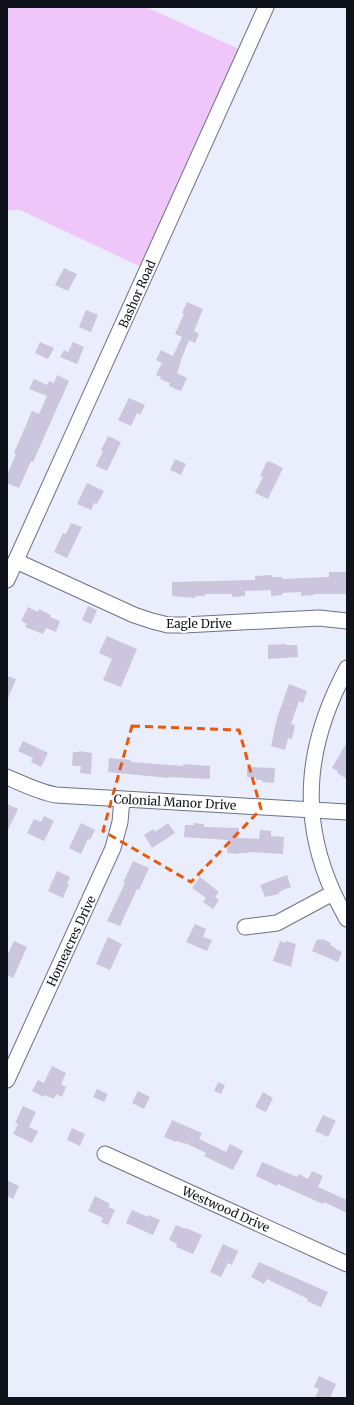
<svg xmlns="http://www.w3.org/2000/svg" width="354" height="1405" viewBox="0 0 354 1405" font-family="Merriweather,serif">
	<style>
		.green { fill: #efc6fa }
		.building { fill: #cbc5de }
		.lines { fill: none; stroke-linecap: round; stroke-linejoin: round }
		.minor-casing { stroke: #6c7288; stroke-width: 17 }
		.minor { stroke: #fff; stroke-width: 15 }
		.marked { fill: none; stroke: #e8590c; stroke-width: 3; stroke-dasharray: 8 5; stroke-linejoin: round }
		.labels { text-anchor: middle; dominant-baseline: central; stroke-width: 4; stroke-linejoin: round; paint-order: stroke }
		.street-label { font-size: 12px; fill: #10121b; stroke: #fff }
	</style>
	<rect width="100%" height="100%" fill="#e9edfc"/>
	<path class="green" d="M7,7H146L241,50L141,267L20,210H7Z"/>
	<path class="building" d="M64,268L77,274L68,291L55,285Z
		M187,302L203,309L194,331L199,334L195,343L189,340L180,362H181L177,373L187,378L181,391L169,386L170,383L160,379L161,377L156,375L162,363L156,360L161,350L173,356L182,337L175,334L184,314L182,313Z
		M86,310L98,315L91,332L79,327Z
		M40,342L54,348L48,359L35,353Z
		M73,342L84,347L77,364L60,357L64,350L68,352Z
		M57,375L69,381L33,462L31,461L19,488L7,483V475L16,454L14,453L32,411L39,414L47,396L29,389L34,379L47,385L49,381L54,383Z
		M129,398L145,405L140,415L137,413L131,426L118,420Z
		M108,436L121,442L107,471L96,466L103,451L101,450Z
		M175,459L186,464L181,475L170,470Z
		M267,461L269,462V461L283,468L268,499L255,493L263,477L260,476Z
		M87,483L104,491L97,504L94,503L91,510L77,504Z
		M71,523L82,527L67,558L54,552L63,533L66,534Z
		M329,572H347V594H314V595L301,596V592L282,593V595L271,596V590L245,591V596L232,597V594H205V596H195V598L172,596V582L255,580V576L272,575V577H282V579L329,577Z
		M88,606L97,610L91,624L82,620Z
		M28,607L38,612L39,609L51,615L50,617L60,621L56,632L46,628L43,634L25,627L27,624L21,621Z
		M107,636L137,649L121,687L103,680L112,659L99,653Z
		M286,644V645H297L298,657L268,659V645Z
		M7,676L16,679L7,701Z
		M289,684L307,691L303,703L299,701L291,724L295,725L292,739L288,738L285,750L271,746L277,718Z
		M23,741L48,753L41,767L31,762L33,758L18,751Z
		M347,742V779L337,773L338,771L332,768Z
		M79,751L92,753L91,774L80,773L81,766H72L73,752H79Z
		M109,758L131,760V762L183,766V764L210,766V779L169,777V778L108,772Z
		M247,767L275,768L274,783L262,782L263,780H256V778L247,777Z
		M7,804L18,809L7,832Z
		M44,816L54,821L44,841L27,833L34,819L41,822Z
		M81,823L95,830L90,840L88,839L81,854L69,848Z
		M168,823L175,833L152,848L144,835L153,829L155,832Z
		M194,823L204,824V827L239,828L238,838L259,839L260,830L271,831V836L284,837L283,854L248,852V853H239V854L227,853L228,840L184,837L185,825H194Z
		M133,861L149,868L139,890L137,889L120,926L107,921L125,883H123Z
		M57,871L70,877L67,883L69,884L63,898L48,891Z
		M287,875L291,887L283,890L278,893L279,894L265,897L260,885Z
		M200,877L219,892L215,897L219,900L213,909L203,902L206,898L192,888Z
		M195,924L206,929L203,937L212,940L207,951L186,942Z
		M108,937L122,944L110,970L96,964Z
		M317,939L321,940L322,939L331,943L330,945L334,947V948L342,952L338,962L312,951Z
		M14,941L27,947L13,978L7,975V956Z
		M280,941L286,943V941L296,944L291,967L273,961Z
		M52,1066L66,1073L61,1084L66,1087L62,1097L56,1094L54,1099L45,1095L44,1097L32,1091L38,1080L44,1083Z
		M218,1082L225,1085L221,1094L214,1091Z
		M97,1089L108,1094L104,1102L93,1097Z
		M138,1091L150,1097L144,1109L132,1103Z
		M263,1092L273,1098L266,1112L255,1107Z
		M23,1106L36,1112L29,1127L38,1131L32,1143L13,1134L18,1124L15,1123Z
		M323,1115L336,1121L328,1137L315,1131Z
		M172,1120L202,1133L199,1139L226,1152L230,1144L243,1151L233,1170L204,1156L206,1153L185,1143V1144L177,1141L176,1142L164,1137Z
		M72,1128L85,1134L80,1146L67,1140Z
		M262,1162L297,1177L299,1174L308,1179L312,1171L323,1176L318,1187L347,1200V1213L324,1202L323,1204L278,1184L277,1186L256,1176Z
		M7,1180L19,1186L13,1199L7,1196Z
		M95,1196L110,1204L108,1207L115,1210L108,1225L101,1222L103,1218L88,1211Z
		M132,1210L148,1217L149,1215L160,1220L153,1235L126,1223Z
		M176,1225L185,1229L186,1228L202,1235L193,1254L176,1247L177,1244L169,1240Z
		M223,1244L238,1251L232,1265L228,1263L221,1277L210,1272Z
		M259,1262L328,1292L321,1307L307,1301L308,1299L267,1279L264,1284L251,1277Z
		M319,1376L336,1384L330,1398H315L319,1389L314,1387Z"/>
	<g class="lines">
		<g class="minor-casing">
			<path id="minor" d="M16,561L134,615L152,621L168,625H184L319,618L347,621
				M7,580L266,7
				M347,668C307,742 298,814 333,892C337,901 342,910 347,919
				M7,777C23,784 39,792 56,795L347,812
				M245,927L277,923L333,893
				M7,1080L113,848L120,822L122,799
				M105,1154L347,1264"/>
		</g>
		<use href="#minor" class="minor"/>
	</g>
	<path class="marked" d="M132,726L239,730L261,809L191,882L103,831Z"/>
	<g class="labels">
		<g class="street-label">
			<text transform="translate(137 294) rotate(-66)">Bashor Road</text>
			<text x="199" y="623">Eagle Drive</text>
			<text transform="translate(175 802) rotate(3)">Colonial Manor Drive</text>
			<text transform="translate(71 941) rotate(-65)">Homeacres Drive</text>
			<text transform="translate(226 1209) rotate(24)">Westwood Drive</text>
		</g>
	</g>
	<rect width="354" height="1405" fill="none" stroke="#10121b" stroke-width="16"/>
</svg>
